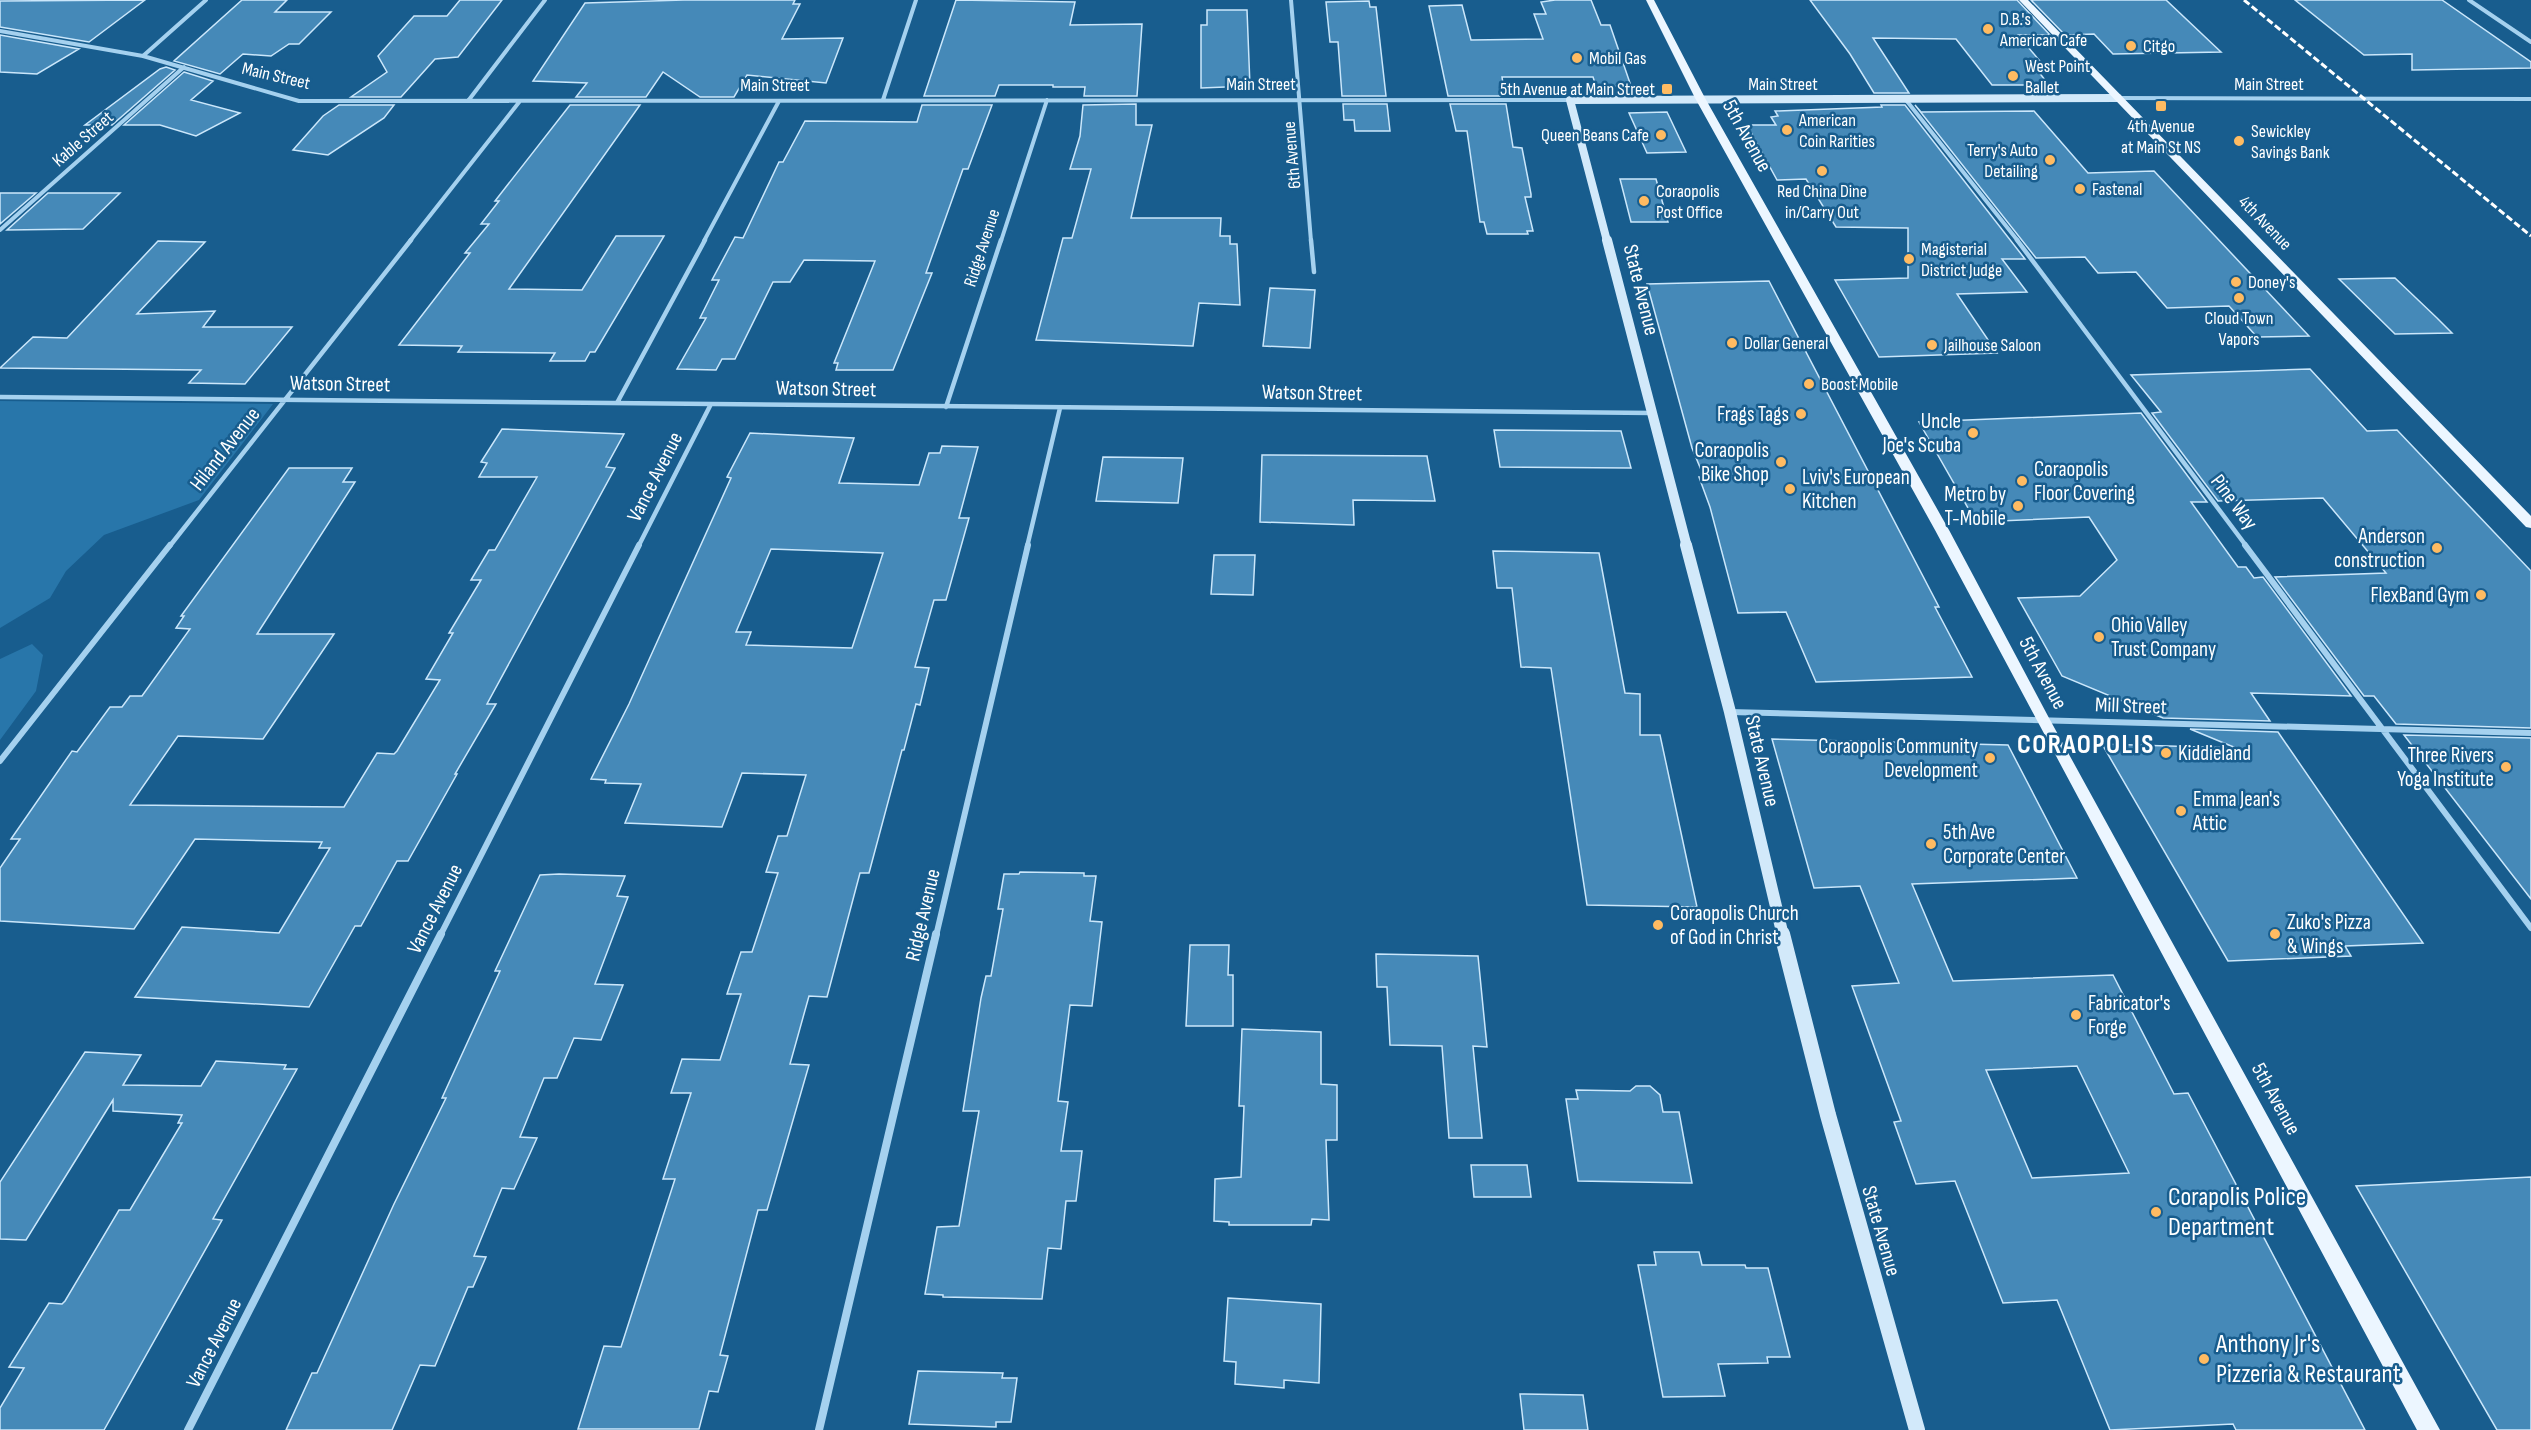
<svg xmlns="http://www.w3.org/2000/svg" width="2531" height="1430" viewBox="0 0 2531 1430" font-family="'Sofia Sans Condensed',sans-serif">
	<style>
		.green { fill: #2876aa }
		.building { fill: #4589b8; stroke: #cbe7fb; stroke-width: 1.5; fill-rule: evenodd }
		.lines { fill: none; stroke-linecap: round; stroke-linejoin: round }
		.street-far3 { stroke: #a5d1ef; stroke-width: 4 }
		.street-far2 { stroke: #a5d1ef; stroke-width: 4.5 }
		.street-far1 { stroke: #a5d1ef; stroke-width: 6 }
		.street { stroke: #a5d1ef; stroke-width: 8 }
		.secondary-far3 { stroke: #d2e9fa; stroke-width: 8 }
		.secondary-far2 { stroke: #d2e9fa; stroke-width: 10 }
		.secondary-far1 { stroke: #d2e9fa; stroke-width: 12 }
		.secondary { stroke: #d2e9fa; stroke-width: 16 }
		.primary { fill: #ecf6ff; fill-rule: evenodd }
		.rail { stroke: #fff; stroke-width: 3; stroke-dasharray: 7 3; stroke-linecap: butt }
		.poi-dot { fill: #ffbb62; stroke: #185d8e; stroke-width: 2 }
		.labels { text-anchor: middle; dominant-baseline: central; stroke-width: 5; stroke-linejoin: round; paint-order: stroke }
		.far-poi-label { font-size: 18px; fill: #fff; stroke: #185d8e; text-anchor: start }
		.far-street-label { font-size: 18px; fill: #fff; stroke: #185d8e }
		.street-label { font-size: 21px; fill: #fff; stroke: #185d8e }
		.poi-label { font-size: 21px; fill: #fff; stroke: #185d8e; text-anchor: start }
		.near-poi-label { font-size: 26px; fill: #fff; stroke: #185d8e; text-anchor: start }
		.district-label { font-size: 27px; font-weight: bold; letter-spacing: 1.5px; fill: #fff; stroke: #185d8e }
	</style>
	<rect width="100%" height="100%" fill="#185d8e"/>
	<path class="green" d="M0,401L273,404L199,500L104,535L66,571L50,598L0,628Z
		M32,644L43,655L36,691L0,740V659Z"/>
	<path class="building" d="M145,0L89,42L0,27V1Z
		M242,0H287L275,12H331L299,44H289L271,56L243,54L220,74L174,61Z
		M460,0H502L458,57L435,59L401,97H351L387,72L378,56L414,16H447Z
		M684,0H795L793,4H800L782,39L843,38L826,83L747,75L734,97H700L663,72L646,97H576L587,83L533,81L585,3Z
		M956,0L1075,2L1070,25L1142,24L1137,96H1084L1085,87H1053V85H999L995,96H924Z
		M1555,0H1591L1601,25H1610L1631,86H1596L1593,77H1502L1505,96H1448L1429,6L1462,5L1471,40L1543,39L1534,14H1546L1541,2Z
		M1810,0H2017L2050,35H2018L2044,66H2034L2049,85H1992L1956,39L1873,38L1909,93H1874L1850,54Z
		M2031,0H2166L2221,52L2113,54L2094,34L2065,35Z
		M2295,0H2442L2531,62V68L2412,70V54L2364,55Z
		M1369,1L1370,7H1376L1386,96H1342L1338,42H1330L1326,2Z
		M1207,10H1247L1250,86L1201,88V25H1207Z
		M0,35L79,49L37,74L0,72Z
		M166,67L175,70L112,125H85L160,69Z
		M184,72L213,81L191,100L240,113L196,136L160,125H124Z
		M1136,104V125H1152L1131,218H1221L1220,236H1230V244H1237L1240,305L1199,303L1193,346L1036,340L1063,238H1072L1091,169H1070L1080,136L1083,105Z
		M1343,104H1387L1390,131H1355L1354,120H1344Z
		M1450,104H1506L1513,147L1522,148L1531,194V197H1525L1533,231H1527L1528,234H1487L1484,222H1480L1467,131H1456Z
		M339,105H394L384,118L328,155L293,150L323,116Z
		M570,105H640L509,289L582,290L616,236H664L595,352H590L585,361H550L555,353L458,352L462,346L399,345L470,253H465L489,224H481L499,201H495Z
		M922,105H992L968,169H963L926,273H932L893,370H836L838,363H834L875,261L804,260L790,282H773L735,359H722L716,370L677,369L706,318H700L719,280H712L735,237L743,238L779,162H783L805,121L917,122Z
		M1881,105H1905L2025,259H2002L2027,292L1957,294L1997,353L1879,357L1835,280L1908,278V228L1836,227L1806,179L1777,180L1747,125H1776L1771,117L1778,116L1775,111L1882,107Z
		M1915,105L1921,112L2034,111L2088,173L2154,171L2309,336L2257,337L2229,306L2167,308L2136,272L2098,273L2085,257L2036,258Z
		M1667,112L1686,152L1647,153L1629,113Z
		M1620,179H1656L1668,222H1631Z
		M0,193H36L0,224Z
		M48,193H120L83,229L7,230Z
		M158,241L205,242L137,314L215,311L203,327H292L245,384L189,383L201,370L0,368L33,337L67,338Z
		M2395,278L2437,318L2452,333L2395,334L2339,279Z
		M1769,281L1939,607H1935L1972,677L1816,682L1786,612L1738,613L1710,507L1699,477H1704L1692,448L1647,284Z
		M1270,288L1315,290L1310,348L1263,346Z
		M2310,369L2367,431L2397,430L2531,571V728L2396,724L2374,696H2364L2275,577L2386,573L2323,498L2218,501L2152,413L2161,412L2131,375Z
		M2141,413L2207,502H2191L2238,567H2246L2254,578L2263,577L2351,696L2251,693L2270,721L2163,718L2062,676L2018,598L2080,596L2117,560L2089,517L1976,522L1919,422Z
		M502,429L624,434L606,467L615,468L487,704H496L455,774H457L408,861H397L361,926H355L309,1007L135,997L182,927L279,933L330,848H319L322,842L195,839L134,929L0,921V868L20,839H11L72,751L77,752L110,707H122L130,696H142L190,629L176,628L184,616H181L289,468H352L343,482H355L257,634H334L263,739L178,736L130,805L344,807L377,753L394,754L397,751L440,680L426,679L453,633H449L481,580H471L489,550H495L537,477H479L487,463L481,462Z
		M1494,430L1621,431L1631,468L1500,467Z
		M750,433L854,438L839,483L919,485L929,453H940L942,446L978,447L959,518H969L946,600H934L915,667L929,668L920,705L916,704L904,750H902L869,873H860L827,997L809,996L790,1064L809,1065L767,1210H758L720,1355L728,1356L718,1392L709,1391L699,1429H578L604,1346L621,1347L675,1179H663L691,1093H671L682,1059L720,1060L741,994H727L741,952H752L778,873L766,872L778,836H787L806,775L742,773L722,827L625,823L641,784L605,783L606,780L591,779L629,704L731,478L727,477ZM771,549L883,553L852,648L746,645L751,632H736Z
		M1262,455L1427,456L1435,501L1353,500L1354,525L1260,522Z
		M1103,457L1183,458L1178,503L1096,501Z
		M1493,551L1599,553L1625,693L1640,694V735H1660L1697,907L1587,905L1551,668L1521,667L1512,588H1497Z
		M1214,555H1255L1253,595L1211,594Z
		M2190,729L2278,732L2423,943L2345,946L2351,956L2228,961L2102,744L2236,748Z
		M2404,735L2531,738V899Z
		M1772,739L2008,745L2077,878L1912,884L1953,981L2113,975L2174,1094L2188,1093L2365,1430H2236L2233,1424L2110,1430L2057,1300L2003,1303L1955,1181L1916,1184L1894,1122L1901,1121L1852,986L1899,983L1860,886L1814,888ZM2077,1066L2129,1173L2032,1178L1986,1070Z
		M1020,872L1084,873V876H1096L1090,921L1102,922L1092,1006L1070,1005L1058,1101L1068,1102L1061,1151H1082L1076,1201H1066L1061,1249L1048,1248L1042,1299L943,1297V1295L925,1294L937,1227L959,1226L979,1111H963L981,998L986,976H991L1003,909H998L1004,874H1019Z
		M559,874L625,876L617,896L628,897L595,984L623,985L601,1040L574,1038L557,1078H544L520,1137L537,1138L514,1189L502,1188L492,1212L474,1256L486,1257L473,1287H468L435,1366L420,1365L392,1430H286L312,1373H317L394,1204L446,1098H442L500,971H495L540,875Z
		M1190,945H1229L1228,975H1233V1026H1186Z
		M1376,954L1478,956L1487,1047L1473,1046L1482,1138H1449L1442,1046L1390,1045L1387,987H1377Z
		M1242,1029L1321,1032V1084L1337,1085V1140H1326L1329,1220L1312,1219L1311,1225H1229V1222L1214,1221L1215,1179L1241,1177L1244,1106H1239Z
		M85,1052L141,1055L123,1085L201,1086L216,1061L286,1065L284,1069H297L213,1219L222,1220L104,1430H0V1408L24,1368L9,1367L49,1303L62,1304L65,1301L119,1210H130L182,1123H178L182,1115L113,1111V1100L26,1240L0,1239V1182Z
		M1636,1086H1650L1660,1095L1663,1112H1679L1692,1183L1578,1181L1566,1099H1578L1576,1090L1630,1091Z
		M1471,1165H1527L1531,1197H1474Z
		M2531,1177V1430H2497L2356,1186Z
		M1654,1252H1699L1702,1265H1745L1746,1268H1768L1790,1357H1767L1768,1363L1718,1364L1725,1396L1663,1397L1638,1265H1656Z
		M1228,1298L1321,1304L1319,1383L1284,1380V1388L1235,1384L1236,1362L1224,1361Z
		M918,1371L1003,1373L1002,1378H1017L1011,1422H996V1427L909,1424Z
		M1520,1394L1583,1395L1588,1430H1524Z"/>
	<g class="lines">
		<path class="street-far3" d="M1291,0L1311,241
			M2469,0L2531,42
			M0,31L143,56L299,101L1570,100
			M143,56L206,0
			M2118,98L2531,99
			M883,100L916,0
			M1906,100L2018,241
			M468,101L545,0
			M0,230L184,67
			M410,241L520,101
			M704,241L779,101
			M1001,241L1047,100"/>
		<path class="street-far2" d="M1311,240L1314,272
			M2017,240L2247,547
			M0,397L1652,413
			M617,403L705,240
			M946,407L1001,240
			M169,547L411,240
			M638,547L711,404
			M1027,547L1060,408"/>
		<path class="street-far1" d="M2245,545L2531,928
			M1730,712L2531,733
			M0,761L170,545
			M440,936L639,545
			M936,936L1028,545"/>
		<path class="street" d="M188,1430L441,934
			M819,1430L936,934"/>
		<path class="secondary-far3" d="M1607,241L1570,100L2118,98"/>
		<path class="secondary-far2" d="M1607,240L1687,547"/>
		<path class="secondary-far1" d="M1686,545L1730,712L1783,936"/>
		<path class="secondary" d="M1782,934L1828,1115L1917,1430"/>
		<path class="primary" d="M1646,0H1654L1705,98L1949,530L2049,718L2440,1430H2417L1935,530L1695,98Z
			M2019,0H2028L2531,516V528L2526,527Z"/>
		<path class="rail" d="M2244,0L2531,236"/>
	</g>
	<g class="poi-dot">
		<circle cx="1988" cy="29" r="6"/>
		<circle cx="2131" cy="46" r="6"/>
		<circle cx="1577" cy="58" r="6"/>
		<circle cx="2013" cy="76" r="6"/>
		<rect x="1661" y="83" width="12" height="12" rx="3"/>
		<rect x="2155" y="100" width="12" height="12" rx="3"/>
		<circle cx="1787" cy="130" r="6"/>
		<circle cx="1661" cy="135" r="6"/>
		<circle cx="2239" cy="141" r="6"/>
		<circle cx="2050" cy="160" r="6"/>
		<circle cx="1822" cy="171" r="6"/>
		<circle cx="2080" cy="189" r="6"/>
		<circle cx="1644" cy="201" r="6"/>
		<circle cx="1909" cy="259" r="6"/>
		<circle cx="2236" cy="282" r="6"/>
		<circle cx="2239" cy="298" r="6"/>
		<circle cx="1732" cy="343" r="6"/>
		<circle cx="1932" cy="345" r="6"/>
		<circle cx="1809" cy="384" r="6"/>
		<circle cx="1801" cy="414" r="6"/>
		<circle cx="1973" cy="433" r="6"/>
		<circle cx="1781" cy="462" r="6"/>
		<circle cx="2022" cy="481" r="6"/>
		<circle cx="1790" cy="489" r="6"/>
		<circle cx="2018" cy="506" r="6"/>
		<circle cx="2437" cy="548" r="6"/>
		<circle cx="2481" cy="595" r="6"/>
		<circle cx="2099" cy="637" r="6"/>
		<circle cx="2166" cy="753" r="6"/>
		<circle cx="1990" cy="758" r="6"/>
		<circle cx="2506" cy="767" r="6"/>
		<circle cx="2181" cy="811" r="6"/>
		<circle cx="1931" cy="844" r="6"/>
		<circle cx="1658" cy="925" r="6"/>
		<circle cx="2275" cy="934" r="6"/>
		<circle cx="2076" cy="1015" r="6"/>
		<circle cx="2156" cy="1212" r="6"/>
		<circle cx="2204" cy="1359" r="6"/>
	</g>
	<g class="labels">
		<g class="far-poi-label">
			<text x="2000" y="19">D.B.'s<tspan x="2000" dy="21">American Cafe</tspan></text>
			<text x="2143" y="46">Citgo</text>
			<text x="1589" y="58">Mobil Gas</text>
			<text x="2025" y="66">West Point<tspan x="2025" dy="21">Ballet</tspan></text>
			<text x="1655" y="89" text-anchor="end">5th Avenue at Main Street</text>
			<text x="1799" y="120">American<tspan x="1799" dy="21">Coin Rarities</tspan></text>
			<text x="2161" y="126" text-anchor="middle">4th Avenue<tspan x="2161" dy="21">at Main St NS</tspan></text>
			<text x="2251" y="131">Sewickley<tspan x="2251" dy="21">Savings Bank</tspan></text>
			<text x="1649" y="135" text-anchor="end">Queen Beans Cafe</text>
			<text x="2038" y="150" text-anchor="end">Terry's Auto<tspan x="2038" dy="21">Detailing</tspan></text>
			<text x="2092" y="189">Fastenal</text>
			<text x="1656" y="191">Coraopolis<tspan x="1656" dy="21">Post Office</tspan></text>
			<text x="1822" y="191" text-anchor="middle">Red China Dine<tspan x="1822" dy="21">in/Carry Out</tspan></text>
			<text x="1921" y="249">Magisterial<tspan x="1921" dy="21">District Judge</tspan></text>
			<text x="2248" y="282">Doney's</text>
			<text x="2239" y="318" text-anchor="middle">Cloud Town<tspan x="2239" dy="21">Vapors</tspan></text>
			<text x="1744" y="343">Dollar General</text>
			<text x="1944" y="345">Jailhouse Saloon</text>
			<text x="1821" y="384">Boost Mobile</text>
		</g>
		<g class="far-street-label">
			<text transform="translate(276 76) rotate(13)">Main Street</text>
			<text x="1261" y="84">Main Street</text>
			<text x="1783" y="84">Main Street</text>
			<text x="2269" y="84">Main Street</text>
			<text x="775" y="85">Main Street</text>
			<text transform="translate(83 139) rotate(-41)">Kable Street</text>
			<text transform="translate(1292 155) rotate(-95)">6th Avenue</text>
			<text transform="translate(2265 223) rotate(46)">4th Avenue</text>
			<text transform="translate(982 248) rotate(-72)">Ridge Avenue</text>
		</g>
		<g class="street-label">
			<text transform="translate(1747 136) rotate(61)">5th Avenue</text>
			<text transform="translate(1641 290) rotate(76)">State Avenue</text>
			<text transform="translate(340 384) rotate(1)">Watson Street</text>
			<text transform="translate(826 389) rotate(1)">Watson Street</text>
			<text transform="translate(1312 393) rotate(1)">Watson Street</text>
			<text transform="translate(225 449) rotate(-52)">Hiland Avenue</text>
			<text transform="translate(655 477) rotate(-63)">Vance Avenue</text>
			<text transform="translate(2234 502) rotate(53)">Pine Way</text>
			<text transform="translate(2043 673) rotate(62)">5th Avenue</text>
			<text transform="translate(2131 706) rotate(2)">Mill Street</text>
			<text transform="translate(1762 761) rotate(77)">State Avenue</text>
			<text transform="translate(435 909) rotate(-63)">Vance Avenue</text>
			<text transform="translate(923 915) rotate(-77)">Ridge Avenue</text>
			<text transform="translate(2276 1099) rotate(61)">5th Avenue</text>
			<text transform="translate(1881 1231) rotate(74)">State Avenue</text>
			<text transform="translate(214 1343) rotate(-63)">Vance Avenue</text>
		</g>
		<g class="poi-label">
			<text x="1789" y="414" text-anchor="end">Frags Tags</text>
			<text x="1961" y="421" text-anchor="end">Uncle<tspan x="1961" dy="24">Joe's Scuba</tspan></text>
			<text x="1769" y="450" text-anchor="end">Coraopolis<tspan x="1769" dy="24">Bike Shop</tspan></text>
			<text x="2034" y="469">Coraopolis<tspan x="2034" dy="24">Floor Covering</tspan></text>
			<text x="1802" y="477">Lviv's European<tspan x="1802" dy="24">Kitchen</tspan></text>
			<text x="2006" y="494" text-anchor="end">Metro by<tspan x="2006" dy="24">T-Mobile</tspan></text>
			<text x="2425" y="536" text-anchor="end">Anderson<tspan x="2425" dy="24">construction</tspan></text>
			<text x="2469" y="595" text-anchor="end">FlexBand Gym</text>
			<text x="2111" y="625">Ohio Valley<tspan x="2111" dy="24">Trust Company</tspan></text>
			<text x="1978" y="746" text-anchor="end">Coraopolis Community<tspan x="1978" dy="24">Development</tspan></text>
			<text x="2178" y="753">Kiddieland</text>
			<text x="2494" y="755" text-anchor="end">Three Rivers<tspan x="2494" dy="24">Yoga Institute</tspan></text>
			<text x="2193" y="799">Emma Jean's<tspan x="2193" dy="24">Attic</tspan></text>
			<text x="1943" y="832">5th Ave<tspan x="1943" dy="24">Corporate Center</tspan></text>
			<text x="1670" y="913">Coraopolis Church<tspan x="1670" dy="24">of God in Christ</tspan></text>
			<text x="2287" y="922">Zuko's Pizza<tspan x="2287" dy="24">&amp; Wings</tspan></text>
			<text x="2088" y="1003">Fabricator's<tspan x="2088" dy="24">Forge</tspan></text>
		</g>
		<g class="near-poi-label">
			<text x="2168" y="1197">Corapolis Police<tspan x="2168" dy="30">Department</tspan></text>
			<text x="2216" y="1344">Anthony Jr's<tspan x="2216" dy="30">Pizzeria &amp; Restaurant</tspan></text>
		</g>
		<g class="district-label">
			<text x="2086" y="745">CORAOPOLIS</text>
		</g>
	</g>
</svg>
